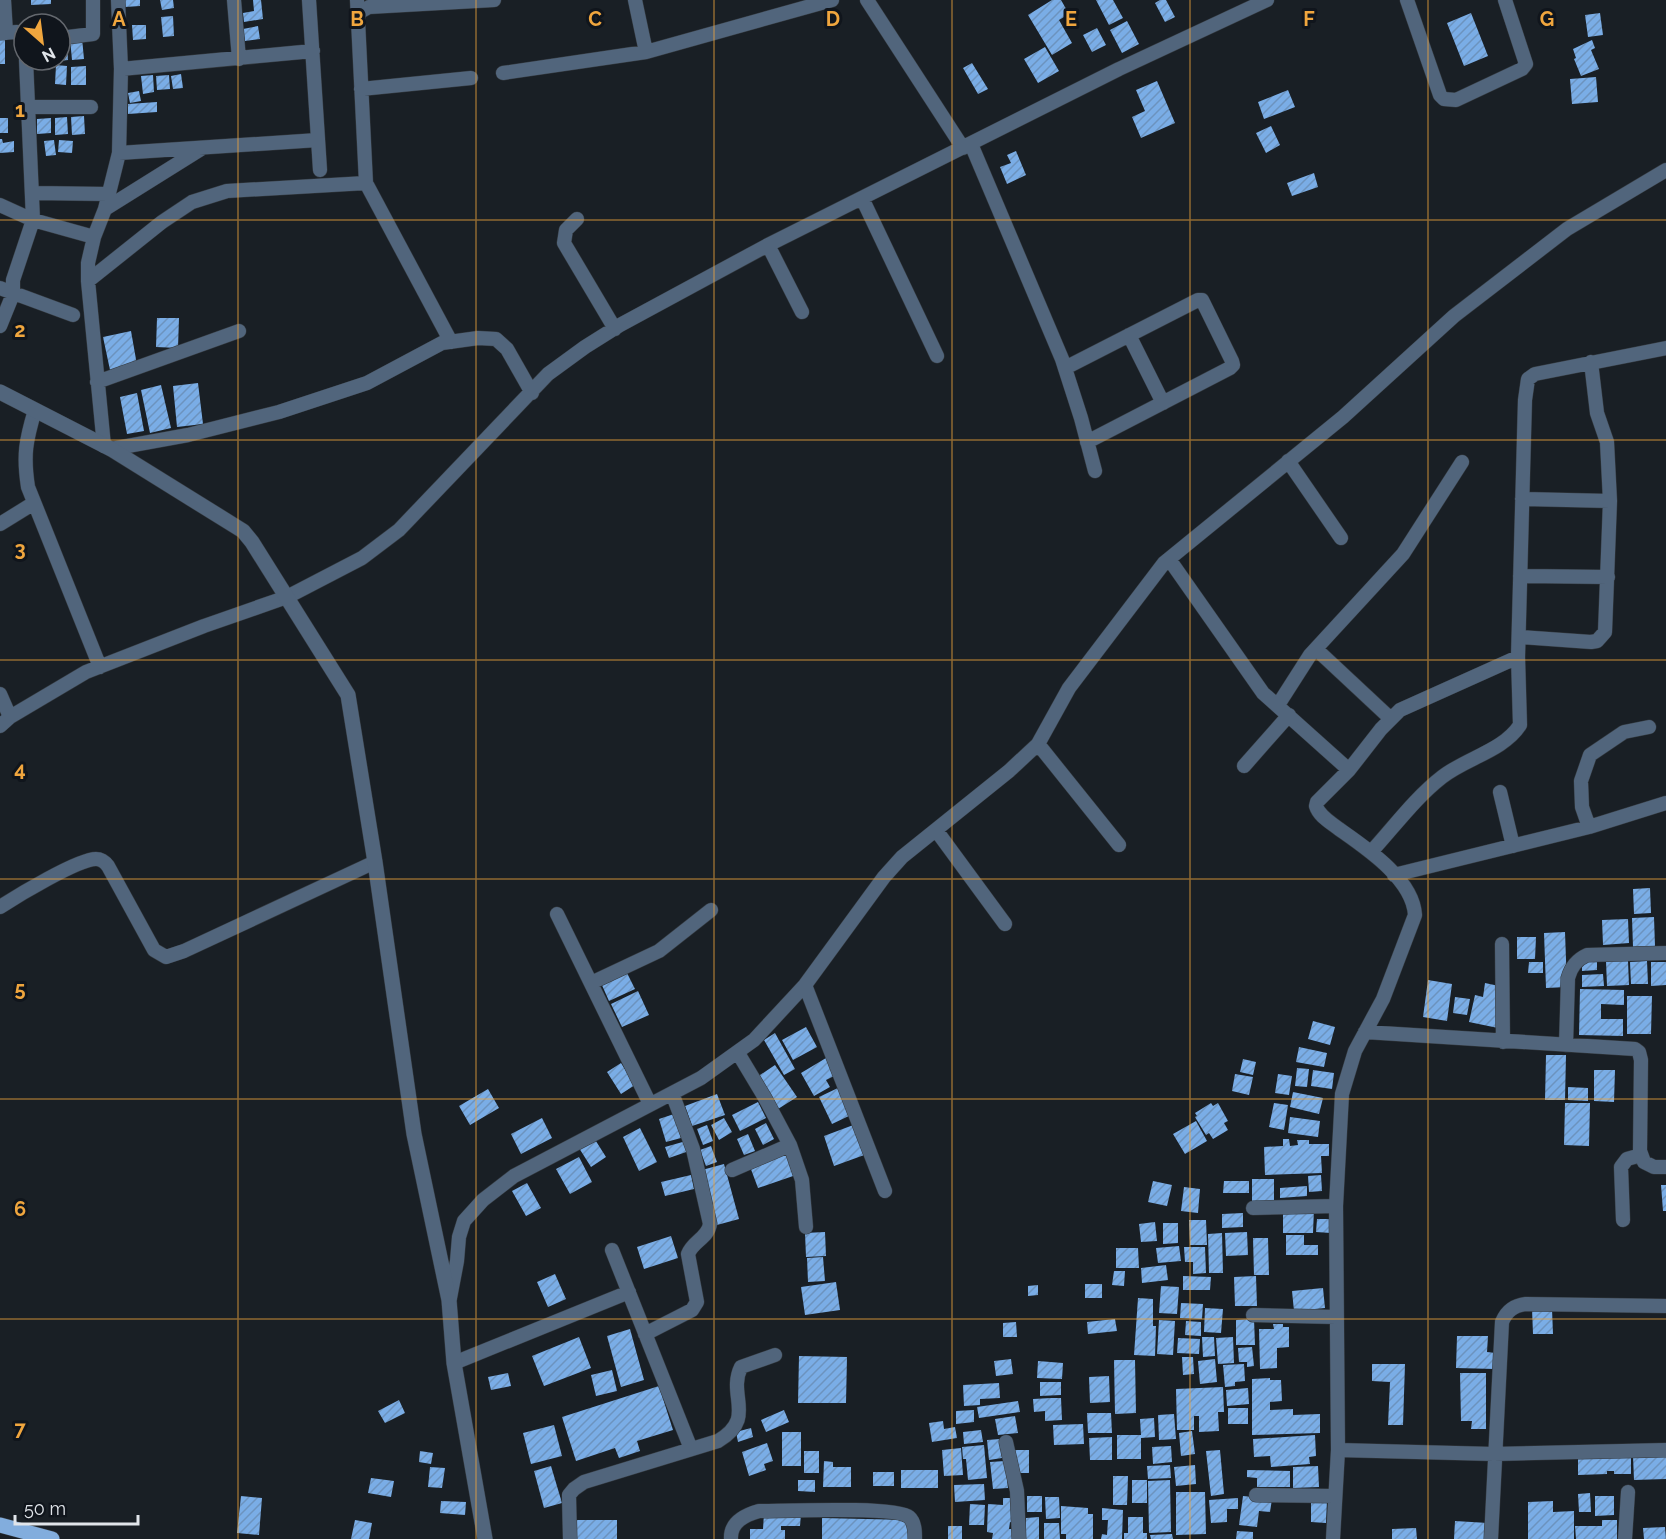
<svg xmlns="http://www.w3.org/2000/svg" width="1666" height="1539" viewBox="0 0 1666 1539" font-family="Raleway,sans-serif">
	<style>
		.building { fill: url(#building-hatch) }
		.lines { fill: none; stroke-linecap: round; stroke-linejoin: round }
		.minor-casing { stroke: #353b41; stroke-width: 15 }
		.tertiary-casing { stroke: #353b41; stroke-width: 16 }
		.primary-casing { stroke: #353b41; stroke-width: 16 }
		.minor { stroke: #51657c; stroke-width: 14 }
		.tertiary { stroke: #51657c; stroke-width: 15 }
		.primary { stroke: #82addd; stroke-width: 15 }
		.grid { fill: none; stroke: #f0a63e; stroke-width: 1.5; stroke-opacity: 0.55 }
		.grid-label { font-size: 20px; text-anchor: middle; font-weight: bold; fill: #f0a63e; stroke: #10151c; stroke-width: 6; stroke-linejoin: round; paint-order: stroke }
	</style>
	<defs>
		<pattern id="building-hatch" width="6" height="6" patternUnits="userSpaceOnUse" patternTransform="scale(1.5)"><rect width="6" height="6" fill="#7aade6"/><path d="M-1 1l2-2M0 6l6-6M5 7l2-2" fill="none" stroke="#6c93be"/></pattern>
	</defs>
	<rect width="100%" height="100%" fill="#191f25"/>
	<path class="building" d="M31,0H51V4L31,5Z
		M125,0H140V6L125,7Z
		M160,0H173L174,8L162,10Z
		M253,0H261L263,19L244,22L243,13L254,11Z
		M1052,0H1061L1069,14L1059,20L1072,43L1052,55L1028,15Z
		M1096,0H1113L1123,18L1109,25Z
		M1160,0H1166L1175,17L1165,22L1155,3Z
		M1471,13L1488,56L1464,66L1447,23Z
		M1600,13L1603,35L1588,37L1585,15Z
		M173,16L174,36L163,37L161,17Z
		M1127,21L1139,44L1122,53L1110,30Z
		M132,25H146V39L133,40Z
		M258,26L260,39L245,41L243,29Z
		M1097,28L1106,45L1092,52L1083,35Z
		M0,36H5V64H0Z
		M82,38L84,59L72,60L70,39Z
		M1592,40L1595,48L1591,50L1599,69L1581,76L1574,59L1576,58L1573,49Z
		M60,43H67L68,60L60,61Z
		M1045,47L1059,71L1038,83L1024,59Z
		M972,63L988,89L978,94L963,68Z
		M56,65L67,66L66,85L55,84Z
		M86,66V85H71V67Z
		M181,74L183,88L173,89L171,76Z
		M153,75L154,92L143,94L141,76Z
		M169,75L170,89L157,90L156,76Z
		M1596,77L1598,102L1572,104L1570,79Z
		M1157,81L1175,123L1141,138L1132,117L1145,111L1136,90Z
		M1288,90L1295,107L1264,119L1258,102Z
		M139,91L141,101L130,103L128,93Z
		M157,102V112L128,114V104Z
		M84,116L85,134L72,135L71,117Z
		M67,117L68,134L55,135V118Z
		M0,118H8V133H0Z
		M51,118V133L37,134V119Z
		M1271,126L1280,145L1266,153L1256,133Z
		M0,139H2L3,143L14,141V152L0,153Z
		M54,140L56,155L46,156L44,141Z
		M59,140L73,141L72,153L58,152Z
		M1016,151L1026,175L1007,184L1000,167L1011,163L1007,155Z
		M1314,173L1318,187L1292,196L1287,183Z
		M157,318H179L178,348L156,347Z
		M131,331L137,365L110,370L103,337Z
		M198,383L203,424L177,427L173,386Z
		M161,385L171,428L150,433L141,390Z
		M137,393L144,431L127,434L120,397Z
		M1650,888L1651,913L1634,914L1633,889Z
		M1654,917L1655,946L1633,947L1632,918Z
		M1628,919L1629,943L1603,945L1602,920Z
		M1565,932L1567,987L1546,988L1544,933Z
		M1517,937H1536L1535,959H1517Z
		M1625,957V961H1628L1629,985L1607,986L1606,961Z
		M1597,959V970L1582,971V960Z
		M1647,961L1648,984H1631L1630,962Z
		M1529,962H1543V973H1528Z
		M1651,962H1666V985L1651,986Z
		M626,971L635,989L609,1001L601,983Z
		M1603,974L1604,986L1582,987V975Z
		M1428,980L1452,984L1447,1021L1423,1017Z
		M1485,983L1499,986L1496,1005L1502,1006L1498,1028L1469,1022L1475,995L1483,997Z
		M1580,989L1624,990V1005L1601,1004V1019H1623V1036L1579,1035Z
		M638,991L649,1015L622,1027L611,1004Z
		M1627,996H1652L1651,1034H1627Z
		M1455,997L1470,999L1467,1015L1453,1013Z
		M1313,1021L1335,1027L1330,1045L1308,1039Z
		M806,1027L817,1047L793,1060L782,1040Z
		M775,1033L795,1069L784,1075L764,1040Z
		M1299,1047L1327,1053L1324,1067L1296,1062Z
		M1546,1055H1566L1565,1100H1545Z
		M826,1058L836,1075L826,1080L830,1087L814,1096L801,1073Z
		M1243,1059L1256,1062L1253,1075L1240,1072Z
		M621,1063L635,1085L621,1094L607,1072Z
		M775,1065L797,1097L778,1109L757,1077Z
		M1297,1068L1309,1069L1307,1087L1295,1086Z
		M1313,1070L1334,1073L1332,1089L1311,1086Z
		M1594,1070H1615L1614,1102L1594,1101Z
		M1235,1074L1253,1077L1249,1095L1232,1091Z
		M1278,1074L1292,1076L1289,1095L1275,1093Z
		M840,1087L853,1114L832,1124L819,1097Z
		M1568,1087L1588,1088V1101L1568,1100Z
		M488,1089L499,1108L470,1125L459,1106Z
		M1293,1092L1323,1098L1319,1114L1290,1107Z
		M717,1094L725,1115L692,1126L685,1106Z
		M758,1102L766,1118L740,1131L732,1115Z
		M1211,1103L1213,1106L1218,1103L1228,1121L1224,1123L1228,1130L1213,1139L1209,1133L1206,1135L1195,1117L1197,1116L1195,1113Z
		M1274,1103L1288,1105L1284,1130L1269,1127Z
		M1565,1103H1590L1589,1146L1564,1145Z
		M674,1114L681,1138L666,1142L659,1119Z
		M1290,1117L1320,1121L1318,1137L1288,1133Z
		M542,1118L552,1138L521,1154L511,1134Z
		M724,1118L732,1132L719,1140L711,1125Z
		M1196,1121L1207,1141L1185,1154L1173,1134Z
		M766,1123L774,1139L763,1145L755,1129Z
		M856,1124L867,1154L834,1166L824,1136Z
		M707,1125L713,1141L703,1145L697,1129Z
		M640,1128L657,1162L639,1171L623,1137Z
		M748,1134L755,1151L744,1155L737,1139Z
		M594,1138L606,1157L591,1167L579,1148Z
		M1283,1139H1289L1290,1146L1298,1145L1297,1140H1309V1144H1329V1156H1321L1322,1173L1265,1175L1264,1147L1283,1146Z
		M686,1141L689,1151L669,1158L665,1147Z
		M711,1146L717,1162L706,1166L700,1150Z
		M787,1150L796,1175L758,1188L749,1164Z
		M579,1157L592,1182L570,1194L556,1169Z
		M724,1164L739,1219L717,1225L702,1170Z
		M691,1175L694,1189L665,1196L661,1182Z
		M1321,1175L1322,1191L1309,1192L1308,1176Z
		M1252,1179H1274V1203H1252Z
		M1153,1181L1172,1185L1167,1206L1148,1202Z
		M1224,1181H1249V1193H1223Z
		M527,1183L541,1208L526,1216L512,1191Z
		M1661,1185H1666V1211H1663Z
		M1307,1186V1196L1280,1198V1188Z
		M1184,1187L1200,1189L1198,1213L1181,1211Z
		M1283,1209H1314L1313,1233H1283Z
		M1243,1213V1227L1222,1228V1214Z
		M1317,1219H1332L1331,1233L1316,1232Z
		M1189,1220H1206L1207,1245H1190Z
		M1155,1222L1157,1241L1141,1242L1139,1224Z
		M1163,1223H1178V1243L1163,1244Z
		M825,1232L826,1256L806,1257L805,1233Z
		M1247,1232L1248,1255L1226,1256L1225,1233Z
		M1222,1233L1223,1273H1209L1208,1234Z
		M1286,1235H1304V1245H1318V1255H1286Z
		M671,1236L678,1258L644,1269L637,1247Z
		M1253,1238H1268L1269,1275H1254Z
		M1179,1246L1181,1261L1158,1263L1156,1248Z
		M1184,1247H1205L1206,1273L1193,1274V1262H1185Z
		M1116,1248H1138L1139,1268H1116Z
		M823,1257L825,1281L808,1282L807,1258Z
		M1166,1265L1168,1280L1142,1283L1141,1268Z
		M1114,1271H1125L1124,1286L1112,1285Z
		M555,1274L566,1299L548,1307L537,1282Z
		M1183,1276L1211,1277L1210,1290H1183Z
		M1256,1276L1257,1306H1235L1234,1277Z
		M836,1282L840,1310L805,1315L801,1287Z
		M1085,1284H1102V1298H1085Z
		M1038,1285V1295L1028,1296V1286Z
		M1161,1286L1179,1287L1177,1314L1159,1313Z
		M1323,1288L1325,1308L1294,1311L1292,1291Z
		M1138,1298L1153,1299V1326H1156L1155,1356L1134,1355Z
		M1181,1303L1203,1304L1202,1319L1180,1318Z
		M1205,1308L1223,1309L1221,1333L1204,1332Z
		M1532,1309H1552L1553,1334H1533Z
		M1115,1319L1117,1331L1088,1334L1087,1322Z
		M1254,1319L1255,1345H1236V1320Z
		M1159,1320L1175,1321L1173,1355L1157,1354Z
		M1186,1321L1201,1322V1336L1185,1335Z
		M1016,1322L1017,1337H1003V1323Z
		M1273,1324H1283V1327H1289V1347L1277,1348V1368L1260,1369L1259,1329H1274Z
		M630,1329L644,1380L621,1387L607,1336Z
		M1457,1336H1488L1487,1352L1496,1353L1495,1369L1456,1368Z
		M579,1337L591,1368L544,1386L532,1356Z
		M1202,1337H1214L1215,1356L1203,1357Z
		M1233,1337L1234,1363L1218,1364L1216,1338Z
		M1178,1338L1200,1339L1199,1354L1177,1353Z
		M1252,1347L1254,1366L1247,1367V1362H1239L1238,1348Z
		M799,1356L847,1357L846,1403H798Z
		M1182,1357H1193L1194,1374L1183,1375Z
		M1011,1359L1013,1374L996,1376L994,1361Z
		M1215,1359L1217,1382L1200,1384L1198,1361Z
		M1114,1360H1135L1136,1413L1115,1414Z
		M1038,1361L1063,1363L1062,1379L1037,1378Z
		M1244,1364L1245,1381L1235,1382V1386L1225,1387L1223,1365Z
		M1372,1364H1405L1403,1425H1388L1390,1382L1372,1381Z
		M612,1370L617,1391L596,1396L591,1375Z
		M508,1373L511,1386L491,1390L488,1377Z
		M1460,1373H1486V1429H1471L1472,1421H1461Z
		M1109,1376L1110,1402L1090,1403L1089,1377Z
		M1270,1378V1380H1281L1282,1401L1270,1402V1410L1293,1409V1415L1320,1414V1433L1252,1435V1379Z
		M1040,1382H1061V1395L1040,1396Z
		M999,1383L1000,1398L980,1399V1405L964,1406L963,1385Z
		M659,1386L673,1430L637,1441L640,1451L619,1458L615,1448L576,1461L562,1417Z
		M1223,1387L1224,1412H1218L1219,1431L1199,1432V1416H1194V1430H1177L1176,1389Z
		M1248,1388L1249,1404L1227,1406L1226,1390Z
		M1051,1398H1061L1062,1420L1045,1421V1411L1034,1412L1033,1399Z
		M399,1400L405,1413L385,1423L378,1411Z
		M1018,1401L1020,1412L979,1418L977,1407Z
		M1228,1408H1248V1424H1228Z
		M784,1410L789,1422L766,1432L761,1420Z
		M974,1410V1422L956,1424V1411Z
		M1087,1413H1111L1112,1433H1088Z
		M1174,1414L1176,1439L1159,1440L1158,1415Z
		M1015,1416L1018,1433L998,1435L995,1419Z
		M1154,1418L1155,1437L1141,1438V1459H1117V1435H1141L1140,1419Z
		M943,1421L944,1429L955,1427L957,1438L932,1442L929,1423Z
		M1083,1424L1084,1444L1054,1445L1053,1425Z
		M554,1425L562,1456L531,1464L523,1433Z
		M751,1428L753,1437L738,1442L736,1432Z
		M981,1430L983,1442L964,1444L963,1432Z
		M1192,1431L1195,1454L1181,1456L1179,1433Z
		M782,1432H801V1466H782Z
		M1315,1435L1316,1456L1309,1457L1310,1464L1271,1467L1270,1456L1254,1457L1253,1439Z
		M1112,1437V1460H1090L1089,1438Z
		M1000,1439L1002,1458L989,1460L987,1440Z
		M767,1443L773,1461L764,1464L766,1470L749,1476L742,1452Z
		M984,1445L987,1478L968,1480L966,1459H963L962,1447Z
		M1171,1446L1172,1462L1153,1464L1152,1447Z
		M961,1448L963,1475L944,1476L942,1450Z
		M1015,1450H1029V1473H1015Z
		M1220,1450L1224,1494L1211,1496L1206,1451Z
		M420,1451L433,1453L431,1464L419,1462Z
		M804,1451H819V1473H804Z
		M1631,1455V1474H1614V1471H1607V1474L1578,1475V1456Z
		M1633,1456H1666V1479L1634,1480Z
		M824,1461L833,1462V1467H851V1487H823Z
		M1005,1461L1008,1488L993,1489L990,1462Z
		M1170,1465L1171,1478L1148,1479L1147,1466Z
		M1195,1465L1196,1484L1176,1486L1174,1467Z
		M551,1466L562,1503L544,1508L534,1471Z
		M1318,1466L1319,1487L1293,1488V1467Z
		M430,1467L445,1468L442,1488L428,1487Z
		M901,1470H938V1488H901Z
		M1247,1470L1290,1471V1487H1257V1478L1247,1477Z
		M873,1472H894V1486H873Z
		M1113,1476H1128L1127,1505H1113Z
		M371,1478L394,1481L391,1497L368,1493Z
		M798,1480H815V1492L798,1491Z
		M1132,1480H1147V1503H1132Z
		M1170,1480L1171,1532L1149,1533L1148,1481Z
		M984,1484L985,1500L955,1502L954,1485Z
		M1176,1492H1205L1206,1534L1176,1535Z
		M1590,1493L1591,1512H1579L1578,1494Z
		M241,1496L262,1498L259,1535L237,1533Z
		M1027,1496H1042V1512H1027Z
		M1243,1496L1272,1499L1270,1512L1259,1511L1257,1527L1239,1525Z
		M1595,1496H1614V1515L1595,1516Z
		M1045,1497H1059L1060,1518L1046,1519Z
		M1003,1498H1016L1015,1510L1011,1509V1513H1014L1013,1523L1010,1522L1009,1529H1014V1539H992L993,1533L987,1532L988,1504L1003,1505Z
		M1238,1498V1509H1227V1522L1211,1523L1209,1500Z
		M1311,1499L1327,1500L1326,1523L1311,1522Z
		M441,1501L466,1502L465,1515L440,1513Z
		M1553,1501V1512L1574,1511V1539H1528V1502Z
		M970,1504L985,1505L984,1525H969Z
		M1061,1506L1088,1508V1514H1093V1539H1066V1534H1061Z
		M1102,1508L1123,1510L1122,1539H1101L1102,1534L1107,1535L1108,1520H1102Z
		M764,1513L801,1514L800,1526H781V1530H785V1539H750V1529H763Z
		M1039,1517V1539H1025L1026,1518Z
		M1128,1517H1143V1533H1147V1539H1124V1533H1128Z
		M822,1518L910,1520V1539H822Z
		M355,1520L372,1523L369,1539H351Z
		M575,1520H617V1539H575Z
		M1602,1520H1617V1539H1576L1575,1526H1602Z
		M1455,1521L1488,1523L1487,1539H1454Z
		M1044,1523H1059L1060,1539H1044Z
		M948,1526H962V1539H948Z
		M1665,1527L1666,1539H1644L1643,1528Z
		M1416,1528L1417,1539H1392V1529Z
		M1237,1531L1253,1532V1539H1236Z
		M1172,1534L1173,1539H1151L1150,1535Z"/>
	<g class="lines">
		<g class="minor-casing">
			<path id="minor" d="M4,0L6,33
				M234,0L239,59
				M309,0L320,170
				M635,0L646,52
				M867,0L963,148
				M1407,0L1440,95L1444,99L1456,100L1522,69L1526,64L1505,0
				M358,16L360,12L369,7L494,0
				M0,33L17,32L24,34
				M60,38L93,34V0
				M121,69L313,51
				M503,73L646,52L832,0
				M361,89L471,78
				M30,107H91
				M971,144L1062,359L1081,418L1095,471
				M119,153L318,140
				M366,183L451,342
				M33,193L108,194
				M862,198L937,356
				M0,205L33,220L94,237
				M105,209L201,149
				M577,219L566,230L564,243L615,329
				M768,245L802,312
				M88,281L162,222L192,202L227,191L366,183L357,0
				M0,288L73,315
				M0,326L13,294V280L33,220L26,60
				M1129,335L1163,403
				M1065,368L1198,300H1202L1204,304L1232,361L1233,365L1230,368L1087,442
				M97,382L239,331
				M35,410C26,440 23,455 28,487L100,667
				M104,446L88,281V263L94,237L105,209L119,153L121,69L118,0
				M111,449L188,435L279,412L367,383L442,343L478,338L496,339L507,349L532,393
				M1288,461L1341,538
				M1522,499L1610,501
				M0,524L34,503
				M1169,559L1263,693L1349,770
				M1520,576L1608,577
				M1519,637L1591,642L1597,641L1605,632L1610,501L1607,442L1597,413L1591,362
				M1316,649L1391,719
				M0,694L10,717
				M1278,705L1310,655L1403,554L1462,462
				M0,726L10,717L86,672L204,626L287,597L362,558L399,530L548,374L585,347L620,325L768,245L1119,69L1267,0
				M1038,744L1119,845
				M1244,766L1289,715
				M1500,792L1513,846
				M1589,827L1582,807L1581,781L1590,755L1624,732L1649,727
				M936,830L1005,924
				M1371,852C1394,827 1415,798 1442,777C1466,758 1503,751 1520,725L1518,657L1525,400L1528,379L1535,374L1666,348
				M1394,875L1589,827L1666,803
				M0,907C17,896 78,859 96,859C101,859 105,862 108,866L154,950L166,957L184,951L375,862
				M557,914L650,1104
				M1502,944L1503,1042
				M591,983L659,951L711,910
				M805,985L885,1191
				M1365,1032L1635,1049L1639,1052L1641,1060L1640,1151L1644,1162L1654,1167H1666
				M1566,1045L1568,978C1571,967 1576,960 1587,955L1666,953
				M738,1053L765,1098L790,1145L802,1180L806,1227
				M732,1170L790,1145
				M1253,1208L1336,1206
				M1623,1220L1621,1167L1627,1159L1641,1155
				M612,1250L691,1449
				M450,1298L457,1261L459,1237L464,1221L483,1200L514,1176L701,1078L754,1040L805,985L884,877L902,857L1009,771L1038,744L1069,688L1164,563L1343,417L1454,316L1567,229L1666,170
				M1253,1315L1336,1317
				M645,1334L692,1310L697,1302L688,1254C693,1241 708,1238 710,1224L693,1149L672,1093
				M454,1363L629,1292
				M1006,1442L1017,1491L1019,1539
				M1338,1450L1494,1454L1666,1450
				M1256,1495L1334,1496
				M570,1539L569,1495L574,1489L584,1482L718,1441C757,1418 727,1396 741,1367L775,1355
				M731,1539C730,1522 745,1515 759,1511C781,1511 897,1506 909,1517C915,1522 915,1532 915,1539
				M1333,1539L1338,1450L1336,1206L1342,1094L1355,1051L1383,999L1415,915C1413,879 1366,848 1339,829C1330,822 1319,816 1316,806L1317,802L1349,770L1381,729L1400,710L1518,657
				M1491,1539L1502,1322C1507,1310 1514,1306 1526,1304L1666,1306
				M1625,1539L1628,1492"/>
		</g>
		<g class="tertiary-casing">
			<path id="tertiary" d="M0,392L111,449L243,531L252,542L348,695L375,862L414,1134L449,1300L454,1363L485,1539"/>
		</g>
		<g class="primary-casing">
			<path id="primary" d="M0,1525L52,1539"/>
		</g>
		<use href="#minor" class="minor"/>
		<use href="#tertiary" class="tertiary"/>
		<use href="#primary" class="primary"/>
	</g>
	<path class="grid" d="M238,0V1539M476,0V1539M714,0V1539M952,0V1539M1190,0V1539M1428,0V1539M0,220H1666M0,440H1666M0,660H1666M0,879H1666M0,1099H1666M0,1319H1666"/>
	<g class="grid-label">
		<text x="119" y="26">A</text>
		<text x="357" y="26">B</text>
		<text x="595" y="26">C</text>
		<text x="833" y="26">D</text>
		<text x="1071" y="26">E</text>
		<text x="1309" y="26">F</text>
		<text x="1547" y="26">G</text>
		<text x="20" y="117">1</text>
		<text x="20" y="337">2</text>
		<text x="20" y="556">3</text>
		<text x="20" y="776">4</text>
		<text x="20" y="996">5</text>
		<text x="20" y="1216">6</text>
		<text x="20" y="1436">7</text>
	</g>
	<g transform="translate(42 42) rotate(152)"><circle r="28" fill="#10151c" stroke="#64686e" stroke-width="1.5"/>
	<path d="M0-4.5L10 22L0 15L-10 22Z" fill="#f0a63e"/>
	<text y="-9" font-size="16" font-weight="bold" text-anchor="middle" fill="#e1e5ea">N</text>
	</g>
	<path d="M15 1515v9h123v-9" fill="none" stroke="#e1e5ea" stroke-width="3"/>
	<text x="24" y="1515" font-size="18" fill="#e1e5ea" stroke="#10151c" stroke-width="4.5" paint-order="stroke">50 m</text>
</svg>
